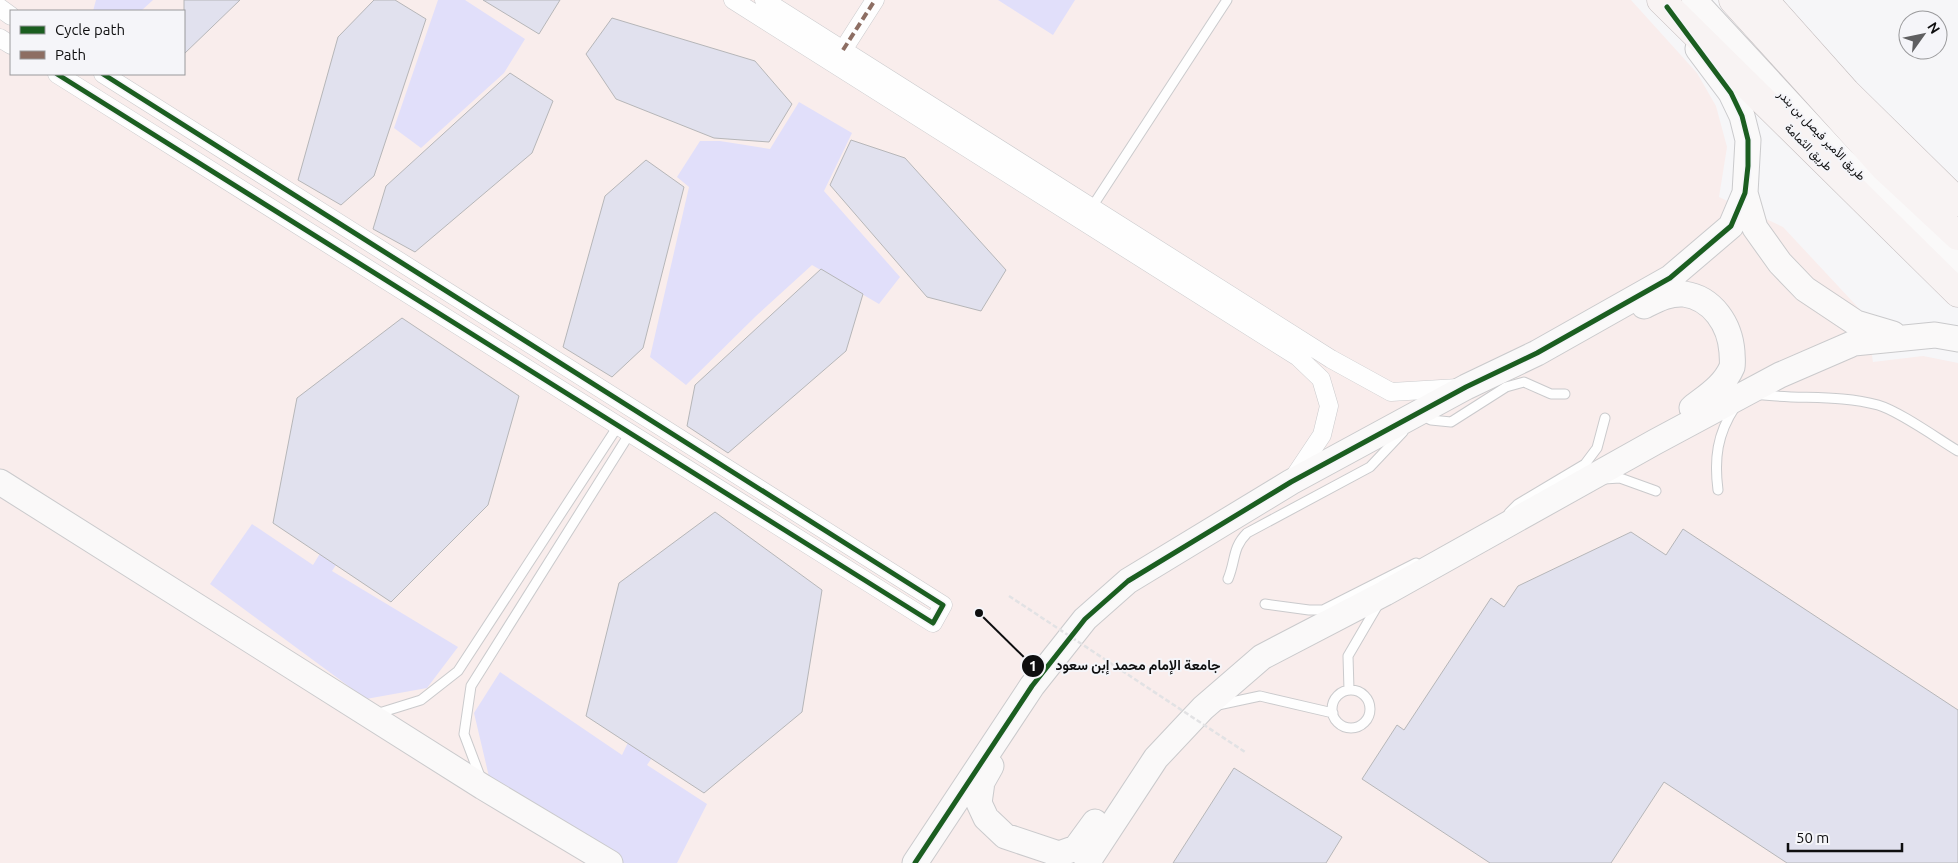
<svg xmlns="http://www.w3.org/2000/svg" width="1958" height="863" viewBox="0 0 1958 863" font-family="Ubuntu,Vazirmatn,sans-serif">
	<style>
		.education { fill: #f9edec; fill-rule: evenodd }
		.green { fill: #e1dffa }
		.building { fill: #e1e1ee; stroke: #b6b6b8 }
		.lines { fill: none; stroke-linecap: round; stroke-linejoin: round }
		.lane-casing { stroke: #cacacc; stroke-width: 11 }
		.street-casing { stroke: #cacacc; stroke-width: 19 }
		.secondary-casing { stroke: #cacacc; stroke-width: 27 }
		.primary-casing { stroke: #c2bbbc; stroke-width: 29 }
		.lane { stroke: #fefefe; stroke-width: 9 }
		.street { stroke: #fefefe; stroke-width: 18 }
		.secondary { stroke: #faf9f9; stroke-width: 25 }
		.primary { stroke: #f8f3f3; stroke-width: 28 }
		.path-bridge { stroke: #e2e2e4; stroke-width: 2.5; stroke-dasharray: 5 2.5; stroke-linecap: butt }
		.quiet { stroke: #8d6e63; stroke-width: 4; stroke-dasharray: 8 4; stroke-linecap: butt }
		.cycleway-casing { stroke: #f5f5f9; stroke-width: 8 }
		.cycleway { stroke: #1b5e20; stroke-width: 5 }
		.labels { text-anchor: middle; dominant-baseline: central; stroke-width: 4; stroke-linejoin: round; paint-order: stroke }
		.street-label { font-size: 12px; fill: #0e0e0f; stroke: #f5f5f9 }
		.leader { fill: none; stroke: #0e0e0f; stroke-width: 2 }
		.callout-dot { fill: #0e0e0f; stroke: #f5f5f9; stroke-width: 2 }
		.mark-label { font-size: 15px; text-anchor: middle; font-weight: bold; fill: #fff }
		.callout-label { font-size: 14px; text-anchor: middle; font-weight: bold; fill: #0e0e0f; stroke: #f5f5f9; stroke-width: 4; stroke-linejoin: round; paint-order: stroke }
	</style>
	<rect width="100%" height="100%" fill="#f6f6f8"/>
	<path class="education" d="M0,0H1631L1697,73L1716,106L1727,147L1719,197L1783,227L1866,316L1873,362L1923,356L1958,363V863H0ZM11,11H184V74H11Z"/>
	<path class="green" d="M96,0H153L141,11H93Z
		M438,0H465L525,39L504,73L421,148L394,128Z
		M998,0H1075L1053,35Z
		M799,102L852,133L824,191L900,277L879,304L812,265L756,316L686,385L650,357L689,187L677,177L700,141H720L770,149Z
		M377,503L332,571L458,647L427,688L366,699L210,584L252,524L313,565L349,506Z
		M674,647L689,703L647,765L707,804L677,863H621L490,781L474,713L500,672L622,755Z"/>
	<path class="building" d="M184,0H240L184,54Z
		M374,0H395L426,19L374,176L341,205L298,180L338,37Z
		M483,0H560L539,34Z
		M612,18L755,61L792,104L769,142L714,138L616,99L586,54Z
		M510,73L553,101L532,153L415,252L373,229L386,186Z
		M851,140L905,158L1006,270L981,311L927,297L830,185Z
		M646,160L684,187L643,348L612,377L563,347L605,196Z
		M821,269L863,294L846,351L728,453L687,426L695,385Z
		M402,318L519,396L488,505L391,602L273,523L297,398Z
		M715,512L822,590L802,712L704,793L586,716L619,583Z
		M1683,529L1958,710V863H1787L1664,782L1611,863H1490L1362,779L1397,725L1404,730L1491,598L1504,607L1518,586L1631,532L1666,555Z
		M1234,768L1342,837L1326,863H1173Z"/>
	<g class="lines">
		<g class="lane-casing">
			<path id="lane" d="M1090,210L1227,0
				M1756,394C1796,400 1838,394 1878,405C1899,411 1938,439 1958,451
				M1421,415L1431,420L1451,422L1506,387L1524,382L1551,394H1565
				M1604,479L1620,478L1656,491
				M1718,490C1714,459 1717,434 1735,407
				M1509,513L1518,504L1585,464L1597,448L1605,418
				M1228,579C1236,560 1232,548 1247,533L1370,467L1403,432
				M1265,604L1309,610H1323L1416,563
				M1332 709a19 19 0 1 1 38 0a19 19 0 1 1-38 0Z
				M1349,690L1348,656L1379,603
				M1218,705L1260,696L1333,713
				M376,714L421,700L458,671L618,426
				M481,779L464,734L471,686L630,433"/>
		</g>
		<g class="street-casing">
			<path id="street" d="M733,0L1298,357L1321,379L1329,406L1322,435L1292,480
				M764,0L1331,359L1391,392L1458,388
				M0,8L11,16
				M0,38L11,45
				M843,50L875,0
				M57,74L933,623L943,605L103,74"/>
		</g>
		<g class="secondary-casing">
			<path id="secondary" d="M1694,0L1842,160L1958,263
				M1745,193L1755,228L1780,263L1805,289L1856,323L1893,334
				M1644,306C1658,299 1669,293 1684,294C1713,298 1730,325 1732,352C1732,357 1733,362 1732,367C1724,386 1707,396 1692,408
				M0,482L483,787L610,863
				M991,766L982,782L979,803L986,818L1005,836L1059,854L1076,848L1095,822
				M915,863L1032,686L1085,619L1128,581L1291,482L1466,387L1537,353L1670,278L1731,226L1745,193L1748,140L1742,116L1731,93L1698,49
				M1087,863L1156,758L1203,708L1262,657L1385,593L1655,442L1780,375L1854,343L1935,335L1958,339"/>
		</g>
		<g class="primary-casing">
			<path id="primary" d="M1661,0L1958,293
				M1733,0L1885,168L1958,236
				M1764,0L1846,92L1958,202"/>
		</g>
		<use href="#lane" class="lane"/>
		<use href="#street" class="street"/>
		<use href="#secondary" class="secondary"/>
		<use href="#primary" class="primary"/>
		<path class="path-bridge" d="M1009,596L1245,752"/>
		<path class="quiet" d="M843,50L875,0"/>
		<g class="cycleway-casing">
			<path id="cycleway" d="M57,74L933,623L943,605L103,74
				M915,863L1032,686L1085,619L1128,581L1291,482L1466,387L1537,353L1670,278L1731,226L1745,193L1748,166V140L1742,116L1731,93L1667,7"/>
		</g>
		<use href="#cycleway" class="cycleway"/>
	</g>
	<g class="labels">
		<g class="street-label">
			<text transform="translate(1822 135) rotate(46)">طريق الأمير فيصل بن بندر</text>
			<text transform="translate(1809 147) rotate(45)">طريق الثمامة</text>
		</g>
	</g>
	<path class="leader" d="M979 613L1033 666"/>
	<g class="callout-dot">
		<circle cx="979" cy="613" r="5"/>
		<circle cx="1033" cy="666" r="12"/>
	</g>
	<g class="mark-label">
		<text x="1033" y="671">1</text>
	</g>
	<g class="callout-label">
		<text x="1138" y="670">جامعة الإمام محمد إبن سعود</text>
	</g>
	<rect x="10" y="10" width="175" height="65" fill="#f5f5f9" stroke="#99999b"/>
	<rect x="20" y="26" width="25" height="8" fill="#1b5e20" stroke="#99999b"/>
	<text x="55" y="35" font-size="15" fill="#0e0e0f">Cycle path</text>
	<rect x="20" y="51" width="25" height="8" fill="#8d6e63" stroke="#99999b"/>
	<text x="55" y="60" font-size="15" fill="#0e0e0f">Path</text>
	<g transform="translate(1923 35) rotate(57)"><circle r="24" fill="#f5f5f9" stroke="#99999b"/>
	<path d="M0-4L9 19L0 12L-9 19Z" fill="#5f5f61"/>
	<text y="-8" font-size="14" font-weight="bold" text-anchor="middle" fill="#0e0e0f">N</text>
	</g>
	<path d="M1788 843v8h114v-8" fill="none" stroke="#0e0e0f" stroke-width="2.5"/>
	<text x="1796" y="843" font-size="15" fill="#0e0e0f" stroke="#f5f5f9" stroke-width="4" paint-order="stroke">50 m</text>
</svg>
